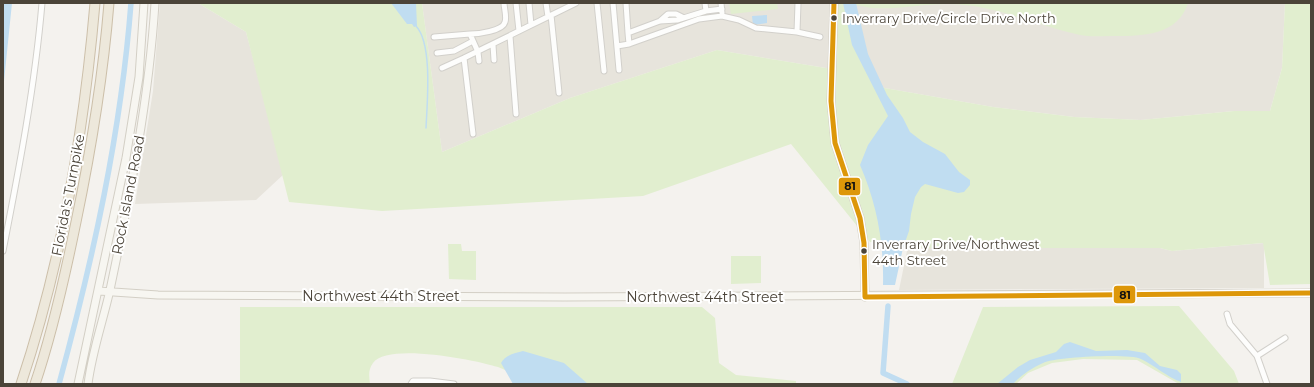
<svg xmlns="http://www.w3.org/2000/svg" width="1314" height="387" viewBox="0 0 1314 387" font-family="Montserrat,sans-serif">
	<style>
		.residential { fill: #e7e4dc }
		.green { fill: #e1eecf }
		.water { fill: #c0ddf1 }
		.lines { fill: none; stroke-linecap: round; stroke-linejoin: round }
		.stream { stroke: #c0ddf1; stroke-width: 1.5 }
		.canal { stroke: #c0ddf1; stroke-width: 5.5 }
		.street-casing { stroke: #d2d0cb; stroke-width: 7 }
		.secondary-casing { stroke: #d3cfc5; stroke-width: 9 }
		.highway-casing { stroke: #ccbfa9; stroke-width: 11 }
		.street { stroke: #fdfdfc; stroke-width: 5 }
		.secondary { stroke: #f7f6f1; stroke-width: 7 }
		.highway { stroke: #ede8db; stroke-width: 9 }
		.bus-1-casing { stroke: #fff; stroke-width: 8 }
		.bus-1 { stroke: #dd9709; stroke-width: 5 }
		.bus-dot { fill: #4b4439; stroke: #fff; stroke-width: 1.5 }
		.labels { text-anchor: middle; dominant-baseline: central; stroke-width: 4; stroke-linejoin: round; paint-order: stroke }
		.bus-label { font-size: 13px; fill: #4b4439; stroke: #fff; text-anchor: start }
		.street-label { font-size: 14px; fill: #4b4439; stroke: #fff }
		.line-badge { stroke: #fff; stroke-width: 1.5 }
		.pale-badge-label { font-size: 11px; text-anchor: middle; font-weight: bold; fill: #111 }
	</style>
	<rect width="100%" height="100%" fill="#f4f2ee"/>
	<path class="residential" d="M160,3H198L246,32L284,174L256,200L135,204L153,91Z
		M422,3H834L832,69L717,50L570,98L442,152Z
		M852,3H1285L1282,68L1270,111H1234L1141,120L1074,117L993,107L879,87L857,44Z
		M1264,243V288L899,290L908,246L926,248H1160L1172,251Z"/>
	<path class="green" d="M198,3H422L442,152L570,98L717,50L832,69L834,3H852L857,44L879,87L993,107L1074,117L1141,120L1234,111H1270L1282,68L1285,3H1311V284L1270,285L1263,243L1172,251L1160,248H926L870,242L791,144L643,196L382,211L289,202L246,32Z
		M729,3H777L778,9L731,14Z
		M856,3H1188C1177,37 1140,36 1111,36C1100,36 1090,37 1080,35C1041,27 1005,9 965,5C934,1 902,10 871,8C866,7 861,6 856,5Z
		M448,244H461L462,251H476V280L449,279Z
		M731,256H761V283L731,284Z
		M1179,306L1234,371L1239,384H1179L1137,360L1083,359L1052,363L1028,373L1016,384H952L983,307Z
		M240,307H702L715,318L719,363L736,375L796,381V384H531C520,378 509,371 498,367C476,360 387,342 373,363C368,370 369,376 370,384H240Z"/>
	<path class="water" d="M3,3H12L3,91Z
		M391,3H416L417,26L414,27L412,24H407Z
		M843,3H856L868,54L887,95L903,118L910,132L923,142L945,154L959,172L970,180V185L964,192L958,193L925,184L921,187L915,197L911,214L909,231L903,248L895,285H883C884,243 877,204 860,165L868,145L888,116L852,45Z
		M767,15V23L753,25L752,16Z
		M1070,342L1096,351L1127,350L1145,353L1160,366L1177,370L1181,374V382C1167,377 1154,365 1141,359C1129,353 1055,357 1043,363C1032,368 1021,375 1013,384H997L1018,367L1030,360L1056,352L1064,344Z
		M523,351L564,363L588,384H513L501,363C505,355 515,353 523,351Z"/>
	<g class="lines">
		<path class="stream" d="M416,26C433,44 427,104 426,128"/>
		<path class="canal" d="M888,306L883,373L907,384
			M59,384C93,259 121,133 131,3"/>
		<g class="street-casing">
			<path id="street" d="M516,3L519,31
				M529,3L531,25
				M546,3L548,17
				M597,3L604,71
				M613,3L619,70
				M626,3L628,33L660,21L677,20L706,11
				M705,3L706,11L722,9
				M721,3L722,13
				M551,15L559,93
				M660,21L668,14H676L684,18
				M797,32L820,37
				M628,33L629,44
				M470,34C478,34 503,31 505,22C507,17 504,8 504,3
				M510,36L516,114
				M434,37L470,34L478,52L479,61
				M493,45L494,60
				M617,46L629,44L699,19L722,16L739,20L756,28L797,32L798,3
				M437,53L454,51L473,41
				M464,58L473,134
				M442,68L464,58L576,3
				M3,251C19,169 35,86 42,3
				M1227,314L1230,324L1257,356L1267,384
				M1257,356L1285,338
				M411,384L413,381H430L454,384"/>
		</g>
		<g class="secondary-casing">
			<path id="secondary" d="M834,3L831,101L835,143L860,218L864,243L865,297
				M99,291L158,295L565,297L1311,293
				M78,384L126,158L139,77L144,3
				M88,384C92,352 103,321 110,290C130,195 149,100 155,3"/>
		</g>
		<g class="highway-casing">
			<path id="highway" d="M21,384C62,261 84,131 95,3
				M35,384C53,331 65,276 76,222C91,150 103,77 109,3"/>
		</g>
		<use href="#street" class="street"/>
		<use href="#secondary" class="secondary"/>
		<use href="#highway" class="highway"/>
		<g class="bus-1-casing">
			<path id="bus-1" d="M834,3L831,101L835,143L860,218L864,243L865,297L1311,293"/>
		</g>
		<use href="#bus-1" class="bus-1"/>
	</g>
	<g class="bus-dot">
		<circle cx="834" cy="18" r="3.5"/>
		<circle cx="864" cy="251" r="3.5"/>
	</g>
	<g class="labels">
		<g class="bus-label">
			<text x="842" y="18">Inverrary Drive/Circle Drive North</text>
			<text x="872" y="244">Inverrary Drive/Northwest<tspan x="872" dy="16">44th Street</tspan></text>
		</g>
		<g class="street-label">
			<text transform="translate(68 195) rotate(-79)">Florida's Turnpike</text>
			<text transform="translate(128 195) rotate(-79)">Rock Island Road</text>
			<text x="381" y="296">Northwest 44th Street</text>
			<text x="705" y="297">Northwest 44th Street</text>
		</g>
	</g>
	<g class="line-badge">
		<rect x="838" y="177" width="23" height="19" rx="4" fill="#dd9709"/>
		<rect x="1113" y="285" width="23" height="19" rx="4" fill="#dd9709"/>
	</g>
	<g class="pale-badge-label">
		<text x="850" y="190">81</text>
		<text x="1125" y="299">81</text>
	</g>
	<rect width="1314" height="387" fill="none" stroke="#4b4439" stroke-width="8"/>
</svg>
